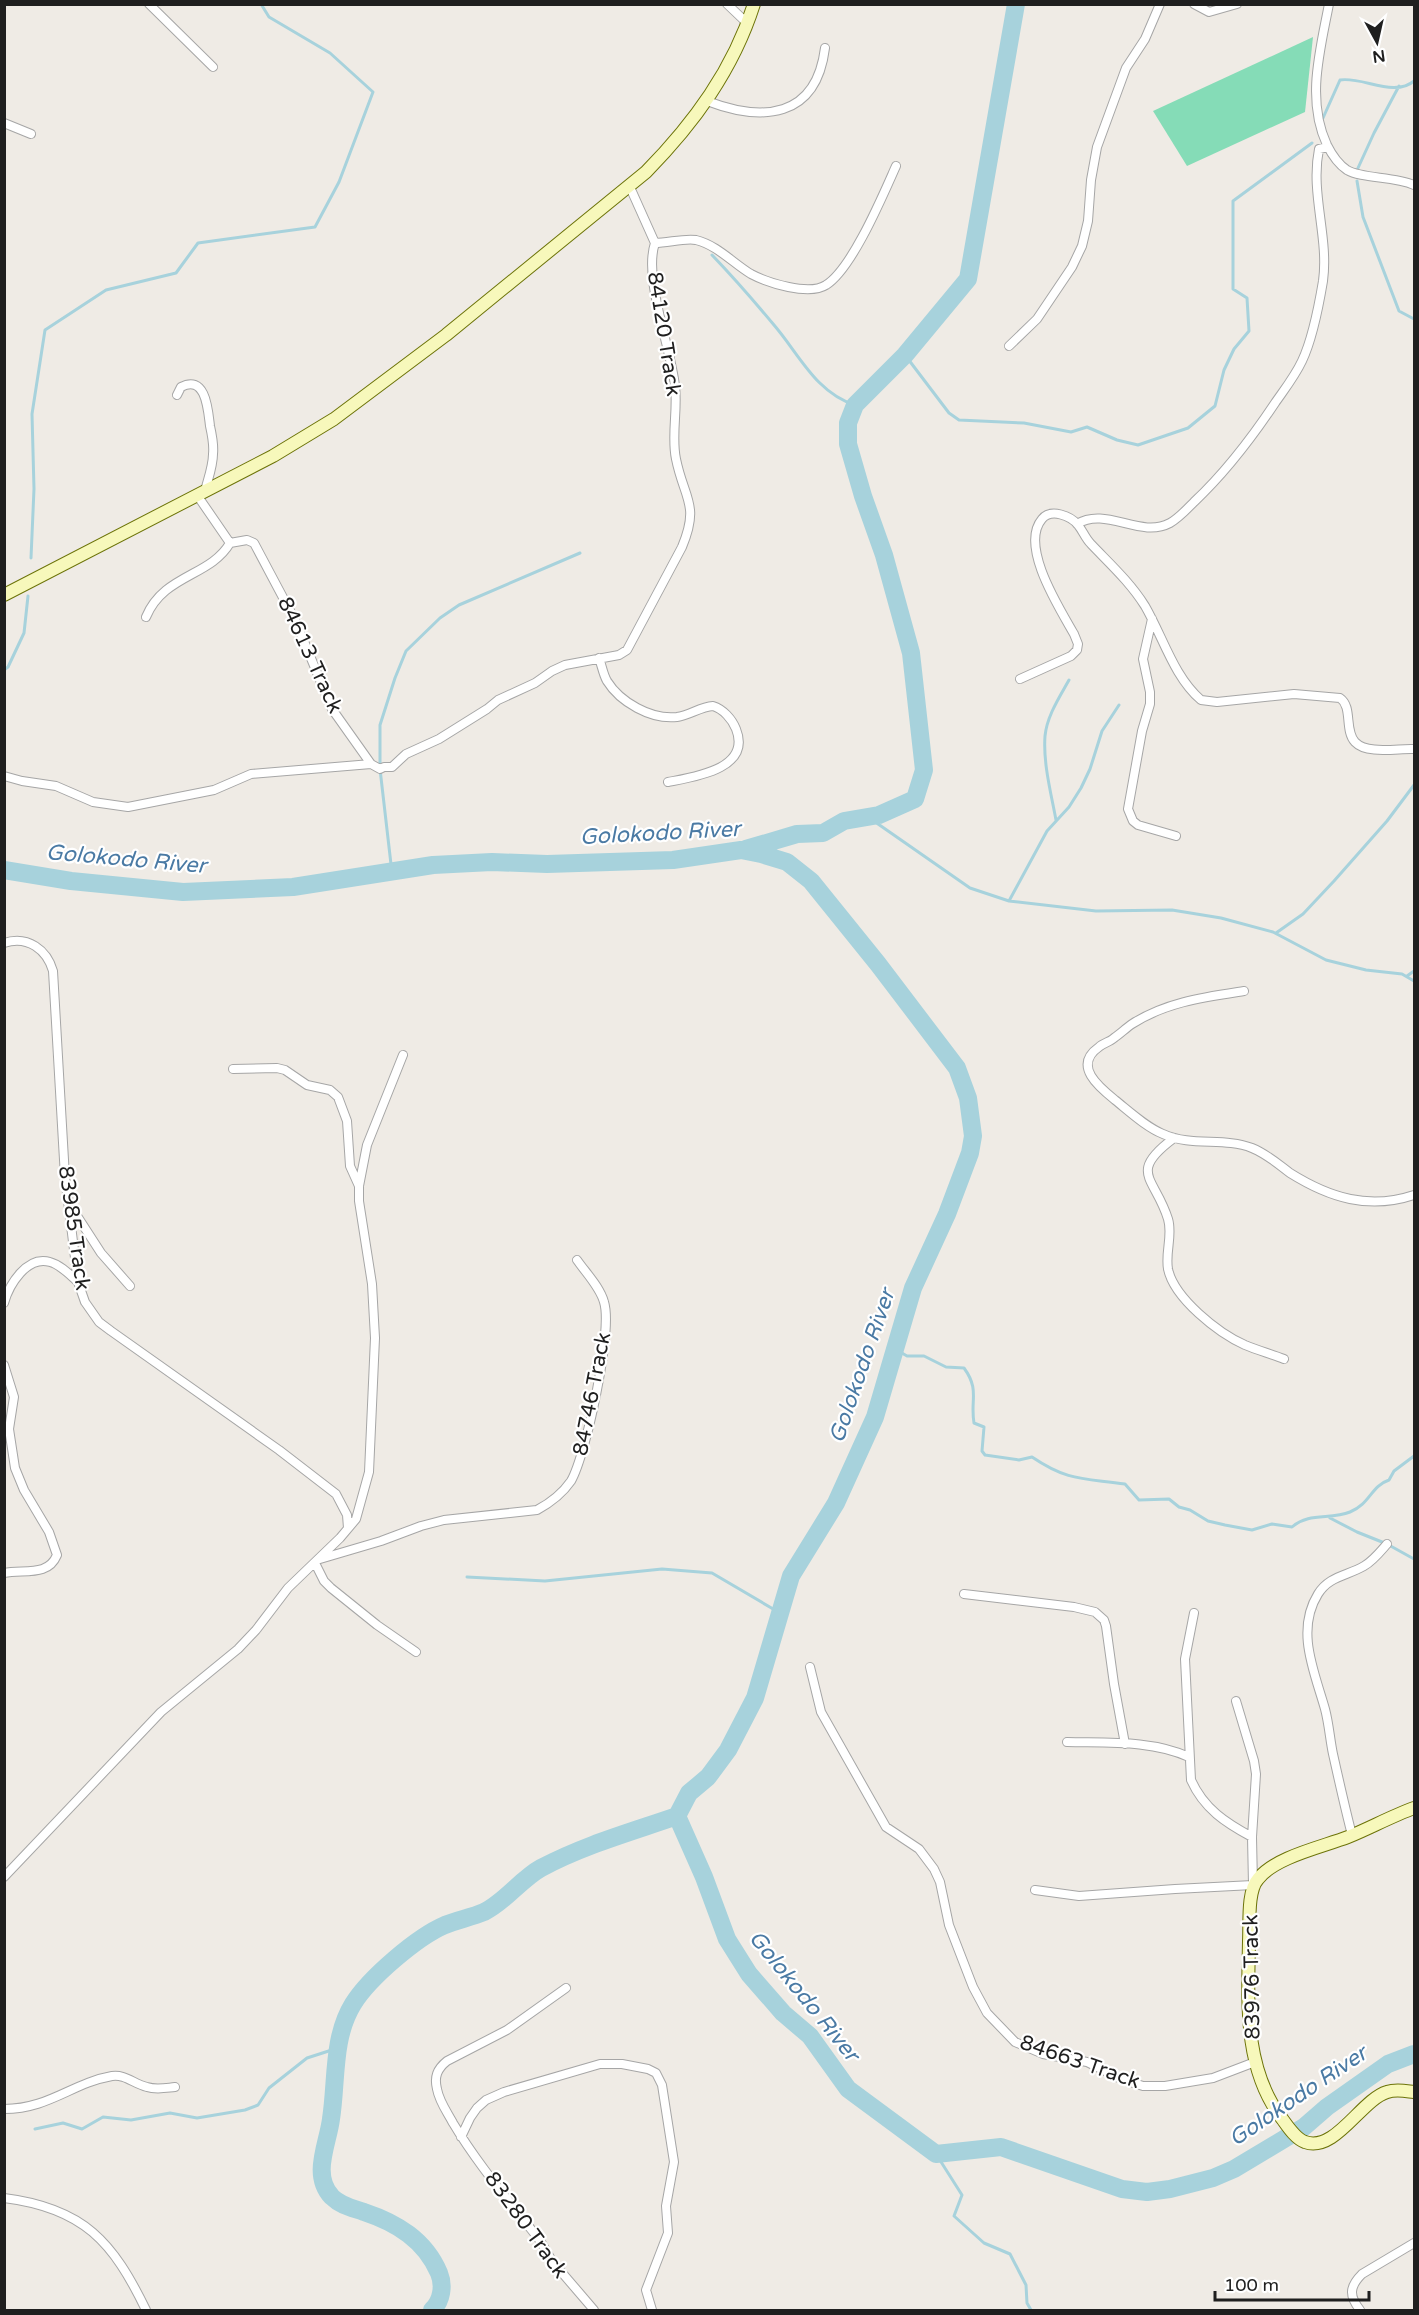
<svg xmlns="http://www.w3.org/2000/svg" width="1419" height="2315" viewBox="0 0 1419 2315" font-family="'Varela Round',sans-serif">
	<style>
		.pitch { fill: #85dcb7 }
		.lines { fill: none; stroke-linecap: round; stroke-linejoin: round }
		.stream { stroke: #a7d2dc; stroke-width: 3 }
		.river { stroke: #a7d2dc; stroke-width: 18 }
		.street-casing { stroke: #a6a6a6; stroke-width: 10 }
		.secondary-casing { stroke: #6c7308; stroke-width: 14 }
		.street { stroke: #fff; stroke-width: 8 }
		.secondary { stroke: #f7f8bb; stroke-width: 12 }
		.labels { text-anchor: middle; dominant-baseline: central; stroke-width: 4.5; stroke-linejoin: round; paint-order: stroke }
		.street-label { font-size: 21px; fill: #1f1f1f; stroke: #fff }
		.water-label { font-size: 22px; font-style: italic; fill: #4a7aa4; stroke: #fff }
	</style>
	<rect width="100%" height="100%" fill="#efebe5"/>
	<path class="pitch" d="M1313,37L1305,112L1187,166L1153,111Z"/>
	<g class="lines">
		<path class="stream" d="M1323,118L1340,80C1362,76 1394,98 1414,81
			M1358,168L1374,133L1399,86
			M1357,181L1363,217L1399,311L1414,319
			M712,255C734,278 754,301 774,325C799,354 816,393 855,405
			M905,355L949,413L959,420L1024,423L1071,432L1087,427L1117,440L1138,445L1188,428L1215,406L1224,370L1234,349L1249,331L1247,298L1233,289V201L1312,143
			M31,558L34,489L32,414L45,330L106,290L176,273L198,243L315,227L339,182L373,92L330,53L269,17L261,4
			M4,670L8,667L24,633L28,596
			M868,817L970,888L1009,901L1096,911L1172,910L1221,918L1273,932L1326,960L1366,970L1402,974L1414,981
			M1056,820C1051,793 1043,763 1045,736C1047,716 1059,698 1069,680
			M392,873L380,769V725L395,678L406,651L440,618L459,605L580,553
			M1009,901L1047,831L1069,807L1081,788L1090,769L1102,731L1119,705
			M1276,933L1303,914L1334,881L1387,821L1414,785
			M1407,976L1414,971
			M895,1349L907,1356H924L946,1367L964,1368C980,1390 970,1400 974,1423L984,1427L982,1451L985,1455L1019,1460L1032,1457C1069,1482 1084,1478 1125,1484L1139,1500L1169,1499L1179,1507L1190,1510L1208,1521L1225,1525L1252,1530L1272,1524L1292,1527C1309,1512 1330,1520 1350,1512C1370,1504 1371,1486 1389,1480L1394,1471L1414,1456
			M1330,1518L1357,1532L1387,1544L1414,1559
			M467,1577L545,1581L662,1569L712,1573L780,1613
			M35,2129L63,2123L82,2129L103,2117L131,2120L170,2113L197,2118L245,2110L258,2105L269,2088L307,2058L338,2048
			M936,2154L962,2195L954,2216L984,2243L1010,2254L1026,2285L1027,2303L1031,2310"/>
		<path class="river" d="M746,849L797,834L823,833L844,821L879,815L915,799L924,770L911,653L884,555L863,496L848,444V423L855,405L905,355L968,279L1016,4
			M4,870L71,881L183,892L293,887L433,865L492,862L547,864L673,860L741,850L761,854L787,862L811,881L878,964L957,1068L968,1098L973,1136L970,1153L947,1214L913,1288L875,1417L836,1503L791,1576L755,1698L728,1750L708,1777L689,1793L677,1816L704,1877L727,1939L749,1974L783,2013L810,2036L848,2089L936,2154L1001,2147L1122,2189L1147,2192L1170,2189L1213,2178L1234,2169L1304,2127L1327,2107L1388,2064L1414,2054
			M432,2310C442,2301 444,2285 439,2273C425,2240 397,2223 364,2212C353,2208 341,2206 332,2197C311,2175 328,2144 331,2119C337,2081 332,2038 353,2004C369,1978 417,1937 445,1925C458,1920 472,1917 484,1912C505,1902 521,1879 541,1868C584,1845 631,1832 677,1816"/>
		<g class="street-casing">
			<path id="street" d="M149,4L213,67
				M727,4L748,24
				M1194,4L1209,12L1237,4
				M1329,4C1320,51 1306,100 1327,145C1332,155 1338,164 1347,170C1362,179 1394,176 1414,185
				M707,101C762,122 816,119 825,48
				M4,123L31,134
				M655,243C668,243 684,238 696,240C717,245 734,264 751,274C768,283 809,296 826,285C852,269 883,195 896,166
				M1009,346L1037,319L1072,267L1082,246L1088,221L1091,180L1097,147L1126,68L1145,39L1160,4
				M177,395L181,387C206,374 208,410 210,426C212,435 214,445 213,454C213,466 208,479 205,491
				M1077,524C1106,506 1140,539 1170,523C1179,518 1187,509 1194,502C1226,472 1251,439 1275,403C1284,390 1295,376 1302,361C1312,340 1319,305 1323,281C1329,237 1310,193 1319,149L1328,147
				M230,543L247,540L254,543L296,622L332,709L371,764L380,769L384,767H392L406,754L439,739L487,709L498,700L535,683L552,671L565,665L619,655L627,650L682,547C700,504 684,499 676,459C671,436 678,410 675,386C671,348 643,278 655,243L629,185
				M146,617C164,574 210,577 230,543L197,495
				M1152,619L1143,659L1150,692V704L1142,731L1128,809L1133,821L1138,825L1176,836
				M599,658C602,666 603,674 607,681C620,702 651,720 677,717C690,715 700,707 713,706C723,709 732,719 736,729C752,769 694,777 668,782
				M1020,679L1071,656L1077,650L1078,644L1074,634C1060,609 1019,546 1042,519C1051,508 1071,516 1078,525C1083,531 1085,538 1091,544C1110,564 1130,582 1145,606C1163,637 1174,677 1201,700L1217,702L1294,694L1340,698C1353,707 1344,730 1355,742C1367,755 1399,748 1414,749
				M4,776L22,781L56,786L93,802L128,807L214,790L251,774L371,764
				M4,943C28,935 47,950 53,971L65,1177L78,1282L85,1302L99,1322L111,1331L279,1450L336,1494L347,1515L348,1528
				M1244,991C1205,997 1166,1002 1132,1024C1126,1028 1120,1034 1114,1038C1110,1042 1103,1043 1099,1047C1072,1066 1100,1088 1115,1100C1130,1112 1146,1127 1163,1134C1192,1147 1224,1137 1252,1148C1267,1154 1278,1164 1290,1173C1330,1198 1369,1210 1414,1195
				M233,1069L277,1068L285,1070L307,1085L330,1090L338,1097L347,1121L350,1166L359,1186
				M1174,1138C1127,1173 1155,1177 1168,1219C1173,1235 1165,1252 1168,1269C1174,1298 1218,1333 1245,1345C1257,1350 1271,1354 1284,1359
				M68,1202L101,1253L130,1286
				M4,1303C9,1285 27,1255 50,1262C61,1265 70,1275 78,1282
				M4,1365L14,1397L9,1429L15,1468L24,1490L49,1532L57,1555C48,1577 24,1569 4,1573
				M320,1559L381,1541L421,1526L444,1520L537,1510C550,1503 562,1494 571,1481C586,1455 613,1330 604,1302C600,1287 586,1273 577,1260
				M315,1563L324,1581L331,1588L377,1625L416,1652
				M964,1594L1074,1607L1095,1612L1104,1620L1106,1626L1114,1684L1125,1744
				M1194,1613L1185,1659L1191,1780C1204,1809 1226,1823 1252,1837
				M810,1667L821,1712L886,1827L919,1849L934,1869L940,1882L949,1925L973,1987L987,2013L1015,2042L1043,2054L1087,2062L1121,2079L1143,2086H1165L1213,2078L1255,2062
				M1067,1742C1107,1743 1152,1740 1189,1757
				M1352,1835C1345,1808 1339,1781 1333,1754C1330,1740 1329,1724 1325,1709C1315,1673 1295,1631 1318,1594C1329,1576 1347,1576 1364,1566C1373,1561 1380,1552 1387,1544
				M4,1877L161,1712L238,1649L256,1630L288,1588L340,1538L356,1519L369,1472L375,1338L372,1284L359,1201V1186L367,1145L403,1055
				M1035,1890L1079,1896L1175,1889L1253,1885L1252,1837L1256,1774L1254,1761L1236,1701
				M566,1988L507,2030L447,2061C437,2069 434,2077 437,2089C439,2101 447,2112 453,2123C478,2165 511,2203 541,2242L552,2261L594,2310
				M4,2109C49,2109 72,2083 112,2076C125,2074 134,2084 147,2087C156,2090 165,2088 175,2087
				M461,2137L470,2118L477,2108L486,2100L504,2092L600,2064H622L648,2069L656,2073L662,2085L674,2162L666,2206L668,2233L646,2290L652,2310
				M4,2198C84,2208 113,2242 146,2310
				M1360,2310C1349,2296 1349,2287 1362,2274L1414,2243"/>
		</g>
		<g class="secondary-casing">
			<path id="secondary" d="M4,595L273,456L334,419L446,335L646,172C694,123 733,70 754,4
				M1414,1808C1392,1816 1370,1828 1348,1837C1322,1847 1275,1857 1258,1879C1247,1891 1250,1924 1249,1941C1248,2002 1243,2069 1283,2120C1288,2127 1296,2139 1305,2142C1335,2153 1361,2100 1387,2092C1396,2089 1405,2091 1414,2092"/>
		</g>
		<use href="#street" class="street"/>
		<use href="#secondary" class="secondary"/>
	</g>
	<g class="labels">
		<g class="street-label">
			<text transform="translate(664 334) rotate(81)">84120 Track</text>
			<text transform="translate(310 655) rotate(65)">84613 Track</text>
			<text transform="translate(74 1228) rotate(82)">83985 Track</text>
			<text transform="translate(592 1394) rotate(-79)">84746 Track</text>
			<text transform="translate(1252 1977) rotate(-91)">83976 Track</text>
			<text transform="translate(1080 2062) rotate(19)">84663 Track</text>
			<text transform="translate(526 2225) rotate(54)">83280 Track</text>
		</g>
		<g class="water-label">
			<text transform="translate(660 833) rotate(-3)">Golokodo River</text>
			<text transform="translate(126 859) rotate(5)">Golokodo River</text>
			<text transform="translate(862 1366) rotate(-71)">Golokodo River</text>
			<text transform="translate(804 1996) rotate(51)">Golokodo River</text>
			<text transform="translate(1298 2096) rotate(-34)">Golokodo River</text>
		</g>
	</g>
	<rect width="1419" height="2315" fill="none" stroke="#1f1f1f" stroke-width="12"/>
	<g transform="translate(1377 42) rotate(172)" stroke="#ffffff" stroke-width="4.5" paint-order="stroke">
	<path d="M0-4.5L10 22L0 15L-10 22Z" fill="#1f1f1f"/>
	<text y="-9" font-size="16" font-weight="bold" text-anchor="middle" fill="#1f1f1f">N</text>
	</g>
	<path d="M1215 2291v9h154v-9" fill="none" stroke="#1f1f1f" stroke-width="3"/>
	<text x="1224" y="2291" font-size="18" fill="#1f1f1f" stroke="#ffffff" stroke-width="4.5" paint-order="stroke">100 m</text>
</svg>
